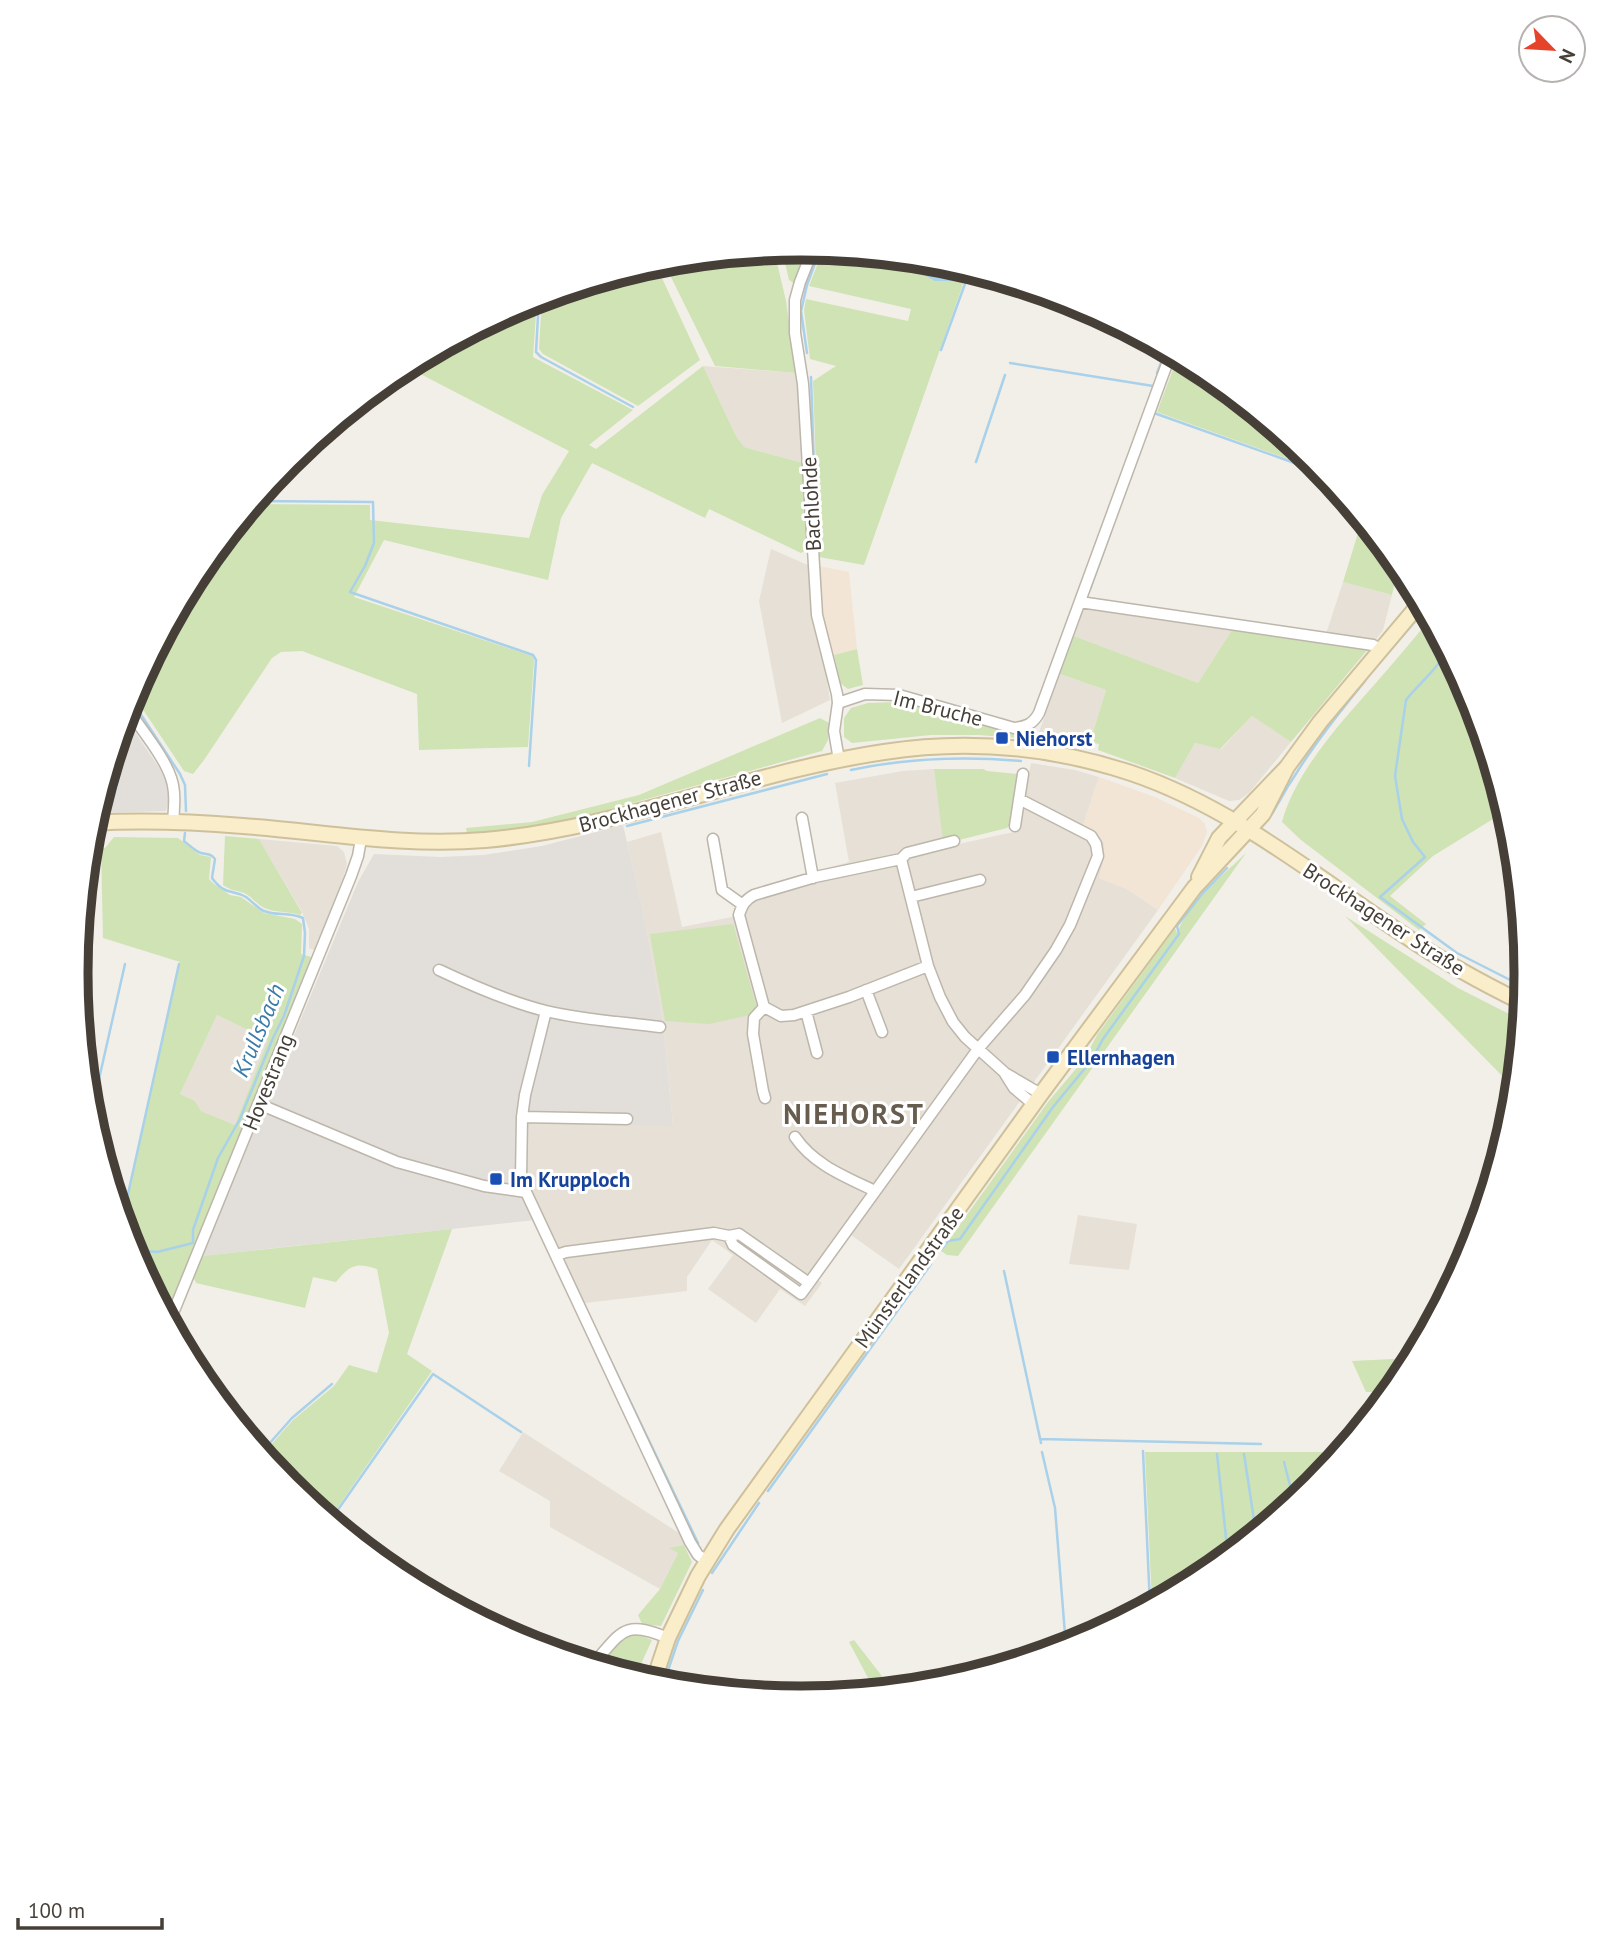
<svg xmlns="http://www.w3.org/2000/svg" width="1601" height="1946" viewBox="0 0 1601 1946" font-family="'PT Sans',sans-serif">
	<style>
		.residential { fill: #e6e0d6 }
		.commercial { fill: #f2e5d5 }
		.industrial { fill: #e2ded9 }
		.green { fill: #cfe3b4; fill-rule: evenodd }
		.water { fill: #a9d1e9 }
		.lines { fill: none; stroke-linecap: round; stroke-linejoin: round }
		.stream { stroke: #a9d1e9; stroke-width: 2.5 }
		.minor-casing { stroke: #bdb6ab; stroke-width: 13 }
		.secondary-casing { stroke: #cec09b; stroke-width: 18 }
		.minor { stroke: #fff; stroke-width: 10 }
		.secondary { stroke: #faedca; stroke-width: 14 }
		.transit-dot { fill: #1a4fb4; stroke: #fff; stroke-width: 2.5 }
		.labels { text-anchor: middle; dominant-baseline: central; stroke-width: 6; stroke-linejoin: round; paint-order: stroke }
		.street-label { font-size: 21px; fill: #453f37; stroke: #fff }
		.transit-label { font-size: 21px; font-weight: bold; fill: #164399; stroke: #fff; text-anchor: start }
		.water-label { font-size: 23px; font-style: italic; fill: #3a7ba7; stroke: #fff }
		.district-label { font-size: 28px; font-weight: bold; letter-spacing: 2px; fill: #675d4f; stroke: #fff }
		.rim { fill: none; stroke: #453f37; stroke-width: 9 }
	</style>
	<rect width="100%" height="100%" fill="#f2efe8"/>
	<path class="residential" d="M703,366L796,373L803,463L744,447L736,436Z
		M771,549L810,566L830,700L782,723L759,601Z
		M1343,582L1392,595L1383,630L1374,642L1326,634Z
		M1089,608L1232,630L1198,683L1074,636L1083,611Z
		M1060,674L1106,690L1090,742L1039,732Z
		M1252,716L1291,742L1249,793L1239,800L1229,801L1175,778L1195,743L1221,749Z
		M1031,763L1075,770L1099,777L1083,825L1096,831L1104,843V859L1099,878L1127,889L1158,910L899,1269L851,1235L818,1280L822,1283L805,1306L780,1289L756,1323L708,1289L733,1255L712,1240L687,1277V1291L585,1303L544,1219L530,1184L527,1162V1122L673,1125L663,1022L644,916L627,842L661,832L682,927L732,917L736,903L741,897L754,889L849,862L835,783L903,771L934,769L945,847L1018,831Z
		M259,839L337,846L344,852L347,864L340,889L314,950L309,948V929L302,912Z
		M217,1015L268,1040L235,1125L201,1111L195,1101L180,1094Z
		M1078,1215L1137,1224L1129,1270L1069,1264Z
		M523,1432L682,1535L684,1545L670,1548L678,1553L660,1589L550,1527V1501L499,1471Z"/>
	<path class="commercial" d="M819,566L849,572L857,649L834,655L822,615Z
		M1099,777L1155,797L1199,818L1205,824L1207,832L1202,846L1158,910L1127,889L1099,878L1104,859V843L1096,831L1083,825Z"/>
	<path class="industrial" d="M124,716L160,769L166,782L169,800L166,811L95,813Z
		M623,825L644,916L663,1022L673,1126L527,1122V1162L530,1184L544,1219L202,1256L358,882L374,854L441,857L483,855L542,846Z"/>
	<path class="green" d="M801,248L808,249L795,284L789,280L782,250Z
		M774,250L786,301L796,373L715,366L663,261Z
		M823,250L915,259V270L951,281L954,265L968,270L864,565L819,557L813,381L836,366L810,359L804,310L806,299L908,321L911,309L809,286Z
		M655,263L700,360L638,406L543,354L539,349L542,297Z
		M537,299L533,357L633,410L589,445L596,449L703,366L736,436L744,447L803,463L809,549L801,553L709,509L705,518L592,463L561,518L548,580L384,540L354,597L532,656L534,660L528,747L419,750L417,694L302,651L281,652L272,658L204,760L193,774L184,771L132,693L198,570L251,504L370,505V520L529,538L542,495L569,451L405,366L523,303Z
		M1178,356L1204,370L1293,444L1288,459L1157,412Z
		M1362,520L1399,565L1392,595L1343,582Z
		M1430,619L1471,696L1506,811L1433,856L1390,896L1426,924L1419,930L1301,840L1282,822C1296,769 1346,717 1381,677C1398,658 1414,638 1430,619Z
		M1232,630L1368,649L1291,742L1252,716L1220,749L1195,743L1175,778L1098,750L1099,744L1090,742L1106,690L1060,674L1074,636L1198,683Z
		M857,649L863,685L848,689L840,683L834,655Z
		M898,702L1012,732L1025,731L1031,734L1029,739L979,735H931L852,743L844,737V718L851,708L868,703Z
		M820,718L829,723L828,740L822,751C760,768 698,785 636,802C580,817 525,834 467,834L466,828L532,822L639,795Z
		M934,769H983L987,771L1019,774L1011,823L1007,828L959,840L958,836L943,840Z
		M225,836L259,839L302,913L300,915C289,911 277,913 267,909C257,906 252,896 244,893C235,890 232,891 223,885Z
		M114,837L178,838L200,855L211,857L209,879L214,884L230,895L241,897L264,913L295,919L302,924L301,954L311,957L256,1102L166,1317L130,1250L121,1220L124,1216L180,962L103,938L101,848H105ZM217,1015L268,1040L235,1125L201,1111L195,1101L180,1094Z
		M1246,853L958,1256L947,1255L941,1251L1048,1102L1085,1058L1097,1035L1175,928L1177,933C1190,901 1222,876 1246,853Z
		M1345,916L1458,988L1521,1020L1514,1088Z
		M733,924L756,1005L754,1014L709,1024L665,1021L650,934Z
		M452,1229L407,1354L432,1371L329,1520L287,1486L262,1455L293,1420L334,1386L349,1365L377,1373L389,1333L377,1269C356,1262 350,1265 336,1282L313,1277L305,1308L196,1283L193,1276L202,1256Z
		M1413,1358L1403,1376L1390,1392H1366L1352,1361Z
		M1145,1452H1322L1334,1461L1313,1486L1203,1576L1152,1603Z
		M684,1545L692,1562L661,1626L642,1624L638,1615L660,1589L678,1553L669,1548Z
		M630,1634H637L652,1640L635,1677L597,1666L623,1636Z
		M854,1640L892,1689L875,1691L849,1642Z"/>
	<path class="water" d="M915,259L942,262L954,265L951,281H935L915,270Z"/>
	<g class="lines">
		<path class="stream" d="M798,274L807,248
			M539,298L536,352L541,357L633,407
			M941,350L970,270
			M807,353L801,311L807,285L820,250
			M1010,363L1153,386
			M1157,373L1166,350
			M811,377L815,500
			M1154,413L1289,461L1295,445
			M1289,461L1325,475
			M976,462L1005,375
			M254,501L373,502L374,543L365,566L350,592L533,655L536,660L529,766
			M1090,589L1110,534
			M1447,651C1437,670 1419,683 1406,700L1395,776L1402,819L1413,842L1425,857L1380,897L1457,953L1524,987
			M1374,669L1425,610
			M130,698L180,774L185,785L186,811
			M851,770C907,758 963,756 1021,761
			M1272,814C1299,764 1329,725 1365,681
			M627,826L827,774
			M79,933L80,927
			M90,1119L125,964
			M126,1203L179,964
			M128,1244L146,1251L157,1252L193,1243V1230L218,1158L240,1119L273,1038L284,1016L304,956L305,933L303,918C290,912 276,916 264,911C257,908 252,901 246,897C232,889 225,896 212,878L215,859C210,853 208,855 201,853C195,851 189,845 184,841L185,833
			M941,1250L948,1241L960,1239L1053,1107L1091,1061L1103,1039L1179,934L1177,926L1202,894L1227,868
			M1004,1271L1041,1443
			M585,1307L698,1543
			M1040,1439L1261,1444
			M1143,1451L1150,1605
			M1042,1452L1055,1508L1066,1647
			M261,1453L292,1418L332,1384
			M1217,1454L1228,1556
			M1244,1454L1256,1533
			M1284,1462L1294,1501
			M768,1491L931,1264
			M330,1521L433,1374L521,1432
			M712,1573L759,1503
			M663,1685L678,1641L703,1590"/>
		<g class="minor-casing">
			<path id="minor" d="M813,249L800,282L795,300V333L803,384L817,615L837,694L838,703L834,731L839,760
				M1080,602L1373,645L1381,650
				M838,703L865,694L899,695L1014,728C1026,727 1033,724 1039,713L1171,353
				M127,708C140,728 164,756 171,778C176,792 174,808 173,822
				M802,818L813,878
				M1015,826L1023,774
				M713,839L722,890L743,905
				M901,859L928,966L940,997L953,1022L965,1037L1004,1072L1014,1088L1033,1104
				M911,897L980,880
				M928,966L849,997L794,1015L781,1016L764,1007L739,915C742,905 745,900 754,895L815,877L901,859L907,853L954,841
				M439,970C473,986 509,1002 546,1011C583,1020 622,1022 660,1027
				M866,990L882,1032
				M764,1007L754,1018L753,1034L763,1091L765,1098
				M546,1011L525,1095L522,1117L521,1178L526,1192L690,1542L698,1555L707,1561
				M806,1011L817,1053
				M1005,1073L1041,1094
				M259,1104L397,1162L484,1186L526,1192
				M522,1117L627,1119
				M795,1137C814,1165 846,1177 875,1191
				M557,1255L566,1252L714,1233L729,1236
				M809,1283L801,1294L733,1245L729,1236L739,1234L809,1283L978,1049L1025,995L1056,950L1070,925L1098,856L1096,844L1091,836L1019,799
				M169,1323L351,876L358,856L361,839
				M593,1664C622,1632 623,1619 668,1638"/>
		</g>
		<g class="secondary-casing">
			<path id="secondary" d="M92,823C142,820 193,822 243,826C324,832 403,847 485,840C622,828 749,772 884,752C967,739 1052,747 1131,773C1232,807 1317,877 1404,935C1442,961 1482,983 1523,1003
				M1199,877L1219,838L1287,767L1320,722L1421,602
				M653,1683L668,1638L698,1576L727,1529L1041,1094L1194,888L1263,814L1287,767"/>
		</g>
		<use href="#minor" class="minor"/>
		<use href="#secondary" class="secondary"/>
	</g>
	<g class="transit-dot">
		<rect x="995" y="731" width="14" height="14" rx="3.5"/>
		<rect x="1046" y="1050" width="14" height="14" rx="3.5"/>
		<rect x="489" y="1172" width="14" height="14" rx="3.5"/>
	</g>
	<g class="labels">
		<g class="street-label">
			<text transform="translate(811 504) rotate(-93)">Bachlohde</text>
			<text transform="translate(938 708) rotate(14)">Im Bruche</text>
			<text transform="translate(670 801) rotate(-15)">Brockhagener Straße</text>
			<text transform="translate(1384 919) rotate(33)">Brockhagener Straße</text>
			<text transform="translate(268 1082) rotate(-68)">Hovestrang</text>
			<text transform="translate(909 1277) rotate(-54)">Münsterlandstraße</text>
		</g>
		<g class="transit-label">
			<text x="1016" y="738">Niehorst</text>
			<text x="1067" y="1057">Ellernhagen</text>
			<text x="510" y="1179">Im Krupploch</text>
		</g>
		<g class="water-label">
			<text transform="translate(258 1030) rotate(-67)">Krullsbach</text>
		</g>
		<g class="district-label">
			<text x="854" y="1113">NIEHORST</text>
		</g>
	</g>
	<path d="M0 0H1601V1946H0ZM88 973a713 713 0 1 1 1426 0a713 713 0 1 1-1426 0Z" fill="#fff" fill-rule="evenodd"/>
	<path class="rim" d="M88 973a713 713 0 1 1 1426 0a713 713 0 1 1-1426 0Z"/>
	<g transform="translate(1552 49) rotate(115)"><circle r="33" fill="#ffffff" stroke="#b5b2af" stroke-width="2"/>
	<path d="M0-5L12 26L0 18L-12 26Z" fill="#e6432b"/>
	<text y="-10" font-size="19" font-weight="bold" text-anchor="middle" fill="#453f37">N</text>
	</g>
	<path d="M18 1918v10h144v-10" fill="none" stroke="#453f37" stroke-width="3.5"/>
	<text x="28" y="1918" font-size="21" fill="#453f37" stroke="#ffffff" stroke-width="5" paint-order="stroke">100 m</text>
</svg>
